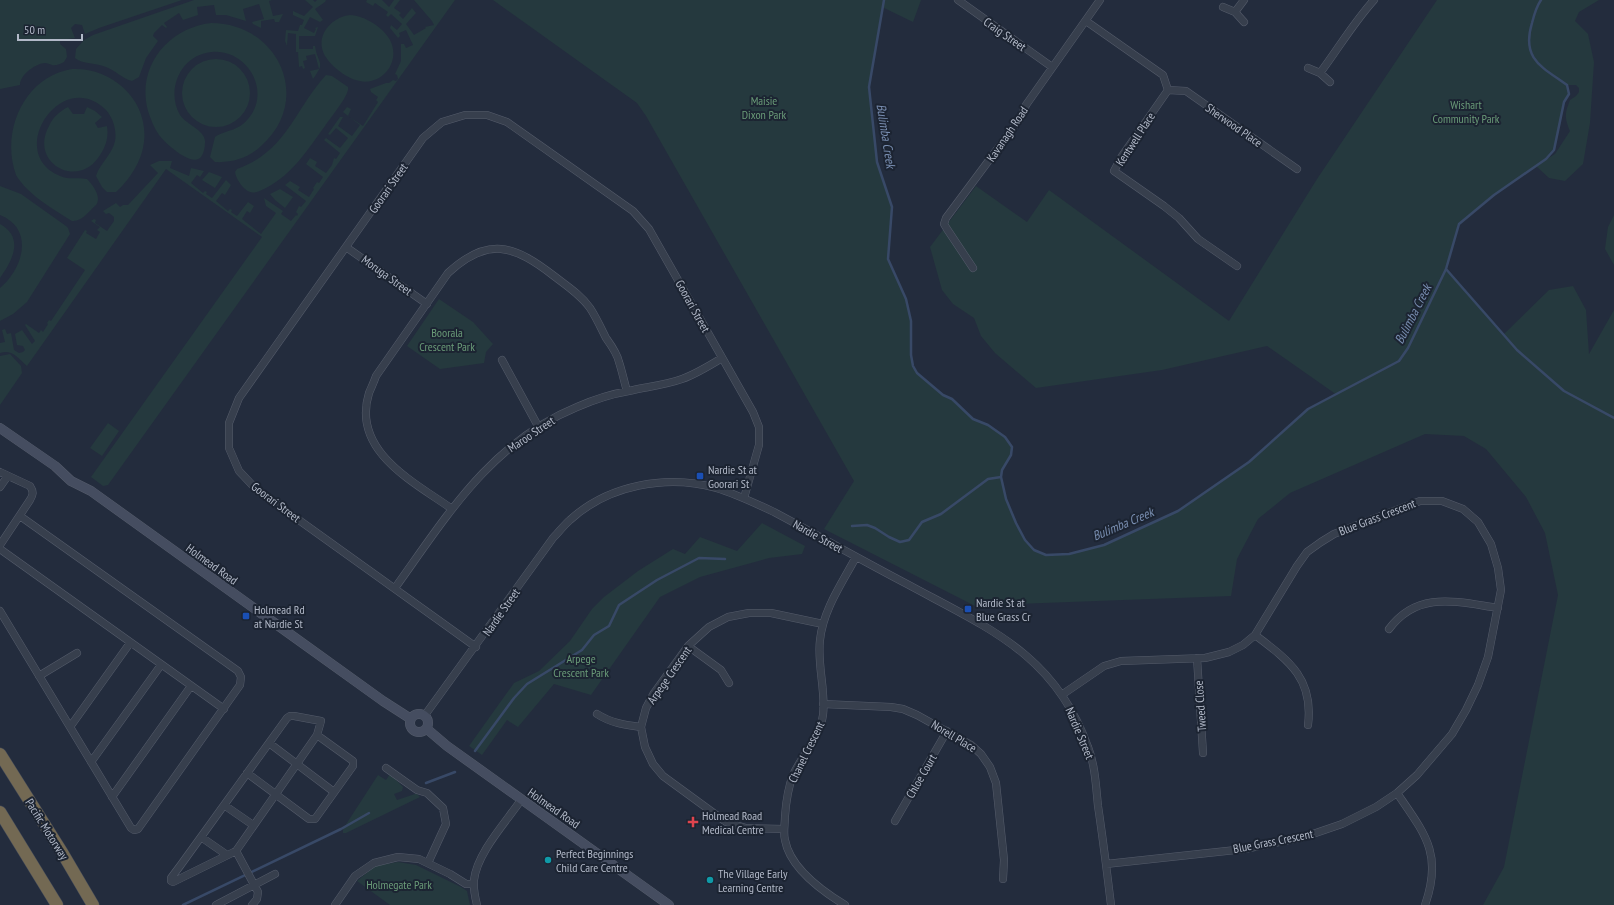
<svg xmlns="http://www.w3.org/2000/svg" width="1614" height="905" viewBox="0 0 1614 905" font-family="'PT Sans Narrow',sans-serif">
	<style>
		.green { fill: #25393e; fill-rule: evenodd }
		.lines { fill: none; stroke-linecap: round; stroke-linejoin: round }
		.stream { stroke: #384967; stroke-width: 2.5 }
		.street-casing { stroke: #555c6b; stroke-width: 8 }
		.secondary-casing { stroke: #555c6b; stroke-width: 10 }
		.highway-casing { stroke: #424958; stroke-width: 13 }
		.street { stroke: #373f4d; stroke-width: 7 }
		.secondary { stroke: #454d60; stroke-width: 9 }
		.highway { stroke: #736953; stroke-width: 12 }
		.transit-dot { fill: #1a4fb4; stroke: #1c2432; stroke-width: 1.5 }
		.health-dot { fill: #e0444e; stroke: #1c2432; stroke-width: 1.5 }
		.culture-dot { fill: #0f9aa8; stroke: #1c2432; stroke-width: 1.5 }
		.labels { text-anchor: middle; dominant-baseline: central; stroke-width: 4; stroke-linejoin: round; paint-order: stroke }
		.street-label { font-size: 12px; fill: #b2b9c8; stroke: #1c2432 }
		.park-label { font-size: 12px; fill: #699a77; stroke: #1c2432 }
		.poi-label { font-size: 12px; fill: #b2b9c8; stroke: #1c2432; text-anchor: start }
		.water-label { font-size: 13px; font-style: italic; fill: #798eb1; stroke: #1c2432 }
	</style>
	<rect width="100%" height="100%" fill="#232c3d"/>
	<path class="green" d="M0,0H182L99,28L85,34L82,25L75,24L71,28L75,38L60,40V44L66,49L67,57L64,62C60,64 56,66 52,65C50,64 47,63 45,63C37,63 20,74 20,85L0,89Z
		M194,0H272L269,1L273,16L283,14L279,22H275L274,19L261,21V28L253,24L252,22L264,19L259,4L243,9L246,21L226,15H216L214,5L197,7L198,15L183,20L179,13L164,23L167,27L166,28L162,25L154,33L153,36L158,41L146,58L139,77L132,81C123,79 115,70 106,67C97,63 82,64 75,58L76,49L84,40L93,35Z
		M305,0H313L315,2L317,0H326L325,2L315,9L323,20L320,22L310,17L304,28L314,33L316,29L315,28L318,27L315,36H299V49H313V46H315C318,65 326,61 313,79L310,71L319,69L315,54L306,56L307,60L303,61L305,68L303,69L302,66L299,67L298,52H296V34L288,33L287,46L285,41L286,30L298,31L300,25H302L304,20L293,15V11L304,16L313,7Z
		M367,0H382L389,7L394,0H400L394,8L401,13L399,15L403,19L412,8L416,13L406,24L414,35L426,28L425,27L434,25L432,21L414,0H455L108,485L103,486L91,477L262,237L166,169L27,366C19,359 12,349 0,353V343L5,342L2,330L5,329L7,334L11,333L14,350L19,353L23,352L25,350L23,346L17,345L15,334L22,330L32,344L35,341L25,325L26,324L39,333L41,330L43,332L48,324L47,323L49,320L51,321L85,270L67,258L85,230L87,231L86,233L96,239L100,232L97,230L100,227L91,221L94,219L96,220L95,223L107,231L114,221V217L109,213L106,214L103,211L116,203L120,207L123,205H128L158,173L150,165L159,161H172L170,168L189,176L191,168L204,171L200,177L197,175L191,183L203,193L205,191L207,192L206,194L212,198L226,180L231,185L225,195L222,193L216,201L228,211L230,209L232,210L231,212L237,216L248,202L254,206L250,213L247,211L242,219L261,234L276,213L266,206L264,198L283,211L281,214L291,221L296,215L297,216L298,214L296,212L299,206L301,207L306,201L285,185L290,181L300,187L298,190L309,197L314,189L313,188L317,182L319,183L323,177L306,164L310,158L317,162L315,166L326,173L332,165L334,158L336,159L340,153L324,140L326,138L340,148L348,138L336,128L330,135L328,134L340,117H343L338,126L352,136L360,125L343,112L347,107L351,109L348,116L363,126L378,102L376,100L378,97L371,92L370,89L386,83H389L393,80L396,81L398,79L397,75L395,74L401,61V44H404L406,48L413,45L406,30L399,33L400,36L398,38L390,28L391,25L397,30L402,24L391,14L388,17L386,15L388,12L375,3L373,6L366,2Z
		M493,0H921L913,22L882,7L869,87L877,162L892,207L888,259L906,299L911,321V355L913,366L917,373L943,395L952,399L973,419L988,425L1005,437L1012,447L1011,455L1002,470L1001,477L1007,499L1016,523L1025,540L1034,550L1046,555L1069,554L1104,545L1178,511L1249,462L1308,409L1337,395L1267,346L1162,370L1036,388L995,353L981,336L974,318L953,304L942,290L930,247L976,186L1027,222L1049,190L1229,321L1317,179L1437,0H1599L1579,12L1575,21L1588,34L1594,62L1590,123L1583,164L1565,181L1549,178L1536,166L1494,195L1459,224L1447,269L1504,334L1549,290L1573,286L1586,310L1589,354L1614,310V905H1483L1504,867L1558,595L1545,533L1526,497L1486,449L1464,436L1425,434L1290,493L1258,519L1237,559L1231,596L988,605L979,608L824,529L854,481L646,116L637,103ZM1567,85H1576L1579,88V92L1576,96L1570,100C1565,113 1564,117 1570,131L1555,154L1545,160L1554,150L1564,102L1569,94Z
		M350,15C365,16 383,27 390,40C399,57 389,77 371,81C355,85 334,70 325,56C314,37 331,17 350,15Z
		M211,23C279,23 314,101 260,147C248,158 232,163 215,162L210,157L215,137C227,129 237,132 248,119C272,91 247,49 212,52C182,54 165,89 180,115C187,125 206,131 205,142C205,147 204,153 201,157C192,168 165,143 159,135C154,128 151,120 148,111C136,67 168,28 211,23Z
		M182 93a34 34 0 1 1 68 0a34 34 0 1 1-68 0Z
		M72,69C112,67 149,100 144,142C142,161 130,179 116,192H107L102,187L96,176C100,163 112,155 115,141C117,130 113,118 106,110C62,66 4,153 60,176C69,180 78,177 87,179C93,185 102,197 96,205C89,211 82,222 72,221C53,209 28,195 16,175C0,131 25,76 72,69Z
		M326,75L332,76L348,87C350,95 330,118 325,126C308,149 293,174 266,188C258,192 252,196 244,188C240,184 236,178 235,172L237,169C287,151 294,110 326,75Z
		M68,107L73,114H84L87,107L95,111L102,117L95,123L98,128L107,126C109,139 105,148 98,158C76,189 29,162 49,126C53,117 60,111 68,107Z
		M209,172L222,177L215,188L202,180Z
		M0,186L21,194L66,226L68,228L70,234L27,302L13,314L0,321V288C23,269 35,229 0,215Z
		M280,189L293,197L285,208L275,200L270,194Z
		M1614,215V265L1605,249L1608,227Z
		M0,224C25,238 12,261 0,278Z
		M439,299L473,322L493,344L486,352L484,363L440,369L407,346Z
		M10,354L21,366L22,373L0,405V356Z
		M108,423L119,431L102,456L90,448Z
		M762,523L805,546L802,554L769,558L700,577L660,597L591,695L554,684L518,727L507,720L482,755L469,746L514,683L539,671L570,641L592,609L604,597L638,571L673,549L685,554L700,537L737,551Z
		M390,774L403,787L402,791L394,794L397,800L415,794H417L420,797L346,833H343V829L378,775L386,780Z
		M398,862L416,865L461,887L467,891L470,905H390L357,881L375,866Z"/>
	<g class="lines">
		<path class="stream" d="M884,0L869,87L877,162L892,207L888,259L906,299L911,321V355L913,366L917,373L943,395L952,399L973,419L988,425L1005,437L1012,447L1011,455L1002,470L1001,477L1006,499L1016,523L1025,540L1034,550L1046,555L1069,554L1104,545L1178,511L1249,462L1308,409L1399,361L1408,348L1446,269L1459,224L1494,195L1546,159L1554,150L1564,102L1569,94L1567,85C1542,67 1521,59 1532,23C1534,15 1536,7 1541,0
			M1446,269L1517,350L1564,391L1614,418
			M852,526L867,525L875,528L889,537L900,542L909,540L922,522L941,514L988,479L1001,477
			M475,751L514,698L527,684L582,650L594,635L609,626L619,605L657,580L699,558L725,559
			M426,783L455,772
			M183,905L341,829L369,813"/>
		<g class="street-casing">
			<path id="street" d="M958,0L1052,67
				M1223,7L1235,12L1244,22
				M1235,12L1244,0
				M1086,21L1163,75L1168,90L1122,156L1114,171L1164,206L1179,218L1198,239L1237,266
				M1308,68L1320,73L1330,82
				M1320,73C1338,49 1354,22 1374,0
				M1168,90L1186,91L1297,169
				M346,247L427,304
				M973,268L947,229L944,224L946,218L1019,120L1026,105L1100,0
				M502,360L538,426
				M0,472L30,486C34,492 33,495 30,500L0,545
				M0,487L7,477
				M452,509C414,482 351,451 369,393C371,388 374,382 376,376L448,273C488,236 514,245 554,276C567,286 581,295 590,308C596,317 601,328 606,338C611,345 617,353 619,362C622,371 624,381 627,391
				M0,549L224,709
				M395,588C446,517 491,442 577,407C593,400 611,394 629,391C646,387 665,385 682,379C696,374 709,366 722,358
				M0,611L131,828L134,830L138,829L240,685L241,677L238,671L20,516
				M1389,629C1418,590 1457,602 1498,608
				M1255,635C1288,660 1314,678 1308,725
				M688,646L721,670L729,683
				M476,647L257,490L239,471L229,448V423L239,398L423,138L442,122L465,115H487L507,122L633,211L649,229L753,412L759,427V445L744,498
				M1197,658L1203,753
				M39,676L77,653
				M1063,694L1104,666L1121,661L1205,658L1229,652L1243,645L1255,635L1297,566L1307,552L1321,542L1334,534L1420,501H1442L1463,509L1478,522L1491,544L1498,568L1501,590L1488,657L1478,685L1466,710L1452,734L1417,775L1397,793L1376,807L1342,824L1304,837L1245,849L1106,864
				M823,704L891,707L903,709L917,715L971,745L981,754L990,767L996,783L1004,860L1003,879
				M597,714C611,723 625,725 641,727
				M425,715L553,538C559,532 564,525 570,520C608,485 667,474 716,488C736,494 755,503 774,512C819,536 863,561 907,584C988,628 1055,654 1088,747C1095,765 1096,786 1098,806C1103,839 1107,872 1111,905
				M290,716H294L321,721L317,735L236,851L173,882L171,881V878L180,866L287,718Z
				M70,727L130,643
				M269,743L334,792
				M91,762L161,665
				M386,768L417,790L427,793L443,808L446,824L428,863
				M247,773L309,819H315L353,766V761L317,735
				M1397,793C1425,834 1443,854 1425,905
				M112,797L191,686
				M224,805L253,825
				M895,821L947,731
				M784,829L746,828L726,822L663,776L653,764L645,747L641,727L646,708L654,693L688,646L709,627L728,617L749,613H771L823,624
				M201,837L227,855
				M236,851L258,892L257,899L252,905
				M216,905L275,874
				M335,905L355,876L374,863L398,857L419,859L450,874L466,884H474
				M477,905C475,897 473,889 474,880C477,853 506,822 521,800
				M845,905C822,891 790,868 785,840C783,833 785,824 785,816C786,802 788,788 793,775C802,755 820,737 823,715C826,691 817,665 820,640C823,610 842,583 856,557"/>
		</g>
		<g class="secondary-casing">
			<path id="secondary" d="M0,428L55,466L71,481L91,491L383,701L411,719
				M410 723a9 9 0 1 1 18 0a9 9 0 1 1-18 0Z
				M427,729L447,746L669,905"/>
		</g>
		<g class="highway-casing">
			<path id="highway" d="M0,754L63,854L93,905
				M0,812L57,905"/>
		</g>
		<use href="#street" class="street"/>
		<use href="#secondary" class="secondary"/>
		<use href="#highway" class="highway"/>
	</g>
	<g class="transit-dot">
		<rect x="696" y="472" width="8" height="8" rx="2"/>
		<rect x="964" y="605" width="8" height="8" rx="2"/>
		<rect x="242" y="612" width="8" height="8" rx="2"/>
	</g>
	<path class="health-dot" d="M691 816h4v4h4v4h-4v4h-4v-4h-4v-4h4z"/>
	<g class="culture-dot">
		<circle cx="548" cy="860" r="4"/>
		<circle cx="710" cy="880" r="4"/>
	</g>
	<g class="labels">
		<g class="street-label">
			<text transform="translate(1005 34) rotate(35)">Craig Street</text>
			<text transform="translate(1234 125) rotate(35)">Sherwood Place</text>
			<text transform="translate(1007 134) rotate(-56)">Kavanagh Road</text>
			<text transform="translate(1135 139) rotate(-57)">Kentwell Place</text>
			<text transform="translate(388 188) rotate(-55)">Goorari Street</text>
			<text transform="translate(387 275) rotate(36)">Moruga Street</text>
			<text transform="translate(693 306) rotate(61)">Goorari Street</text>
			<text transform="translate(531 434) rotate(-34)">Maroo Street</text>
			<text transform="translate(276 502) rotate(37)">Goorari Street</text>
			<text transform="translate(1377 517) rotate(-21)">Blue Grass Crescent</text>
			<text transform="translate(818 536) rotate(29)">Nardie Street</text>
			<text transform="translate(212 564) rotate(36)">Holmead Road</text>
			<text transform="translate(501 612) rotate(-55)">Nardie Street</text>
			<text transform="translate(669 675) rotate(-55)">Arpege Crescent</text>
			<text transform="translate(1200 706) rotate(-94)">Tweed Close</text>
			<text transform="translate(1080 733) rotate(67)">Nardie Street</text>
			<text transform="translate(954 736) rotate(31)">Norell Place</text>
			<text transform="translate(806 752) rotate(-64)">Chanel Crescent</text>
			<text transform="translate(921 776) rotate(-60)">Chloe Court</text>
			<text transform="translate(554 808) rotate(35)">Holmead Road</text>
			<text transform="translate(47 829) rotate(58)">Pacific Motorway</text>
			<text transform="translate(1273 841) rotate(-11)">Blue Grass Crescent</text>
		</g>
		<g class="park-label">
			<text x="764" y="100">Maisie<tspan x="764" dy="14">Dixon Park</tspan></text>
			<text x="1466" y="104">Wishart<tspan x="1466" dy="14">Community Park</tspan></text>
			<text x="447" y="332">Boorala<tspan x="447" dy="14">Crescent Park</tspan></text>
			<text x="581" y="658">Arpege<tspan x="581" dy="14">Crescent Park</tspan></text>
			<text x="399" y="884">Holmegate Park</text>
		</g>
		<g class="poi-label">
			<text x="708" y="469">Nardie St at<tspan x="708" dy="14">Goorari St</tspan></text>
			<text x="976" y="602">Nardie St at<tspan x="976" dy="14">Blue Grass Cr</tspan></text>
			<text x="254" y="609">Holmead Rd<tspan x="254" dy="14">at Nardie St</tspan></text>
			<text x="702" y="815">Holmead Road<tspan x="702" dy="14">Medical Centre</tspan></text>
			<text x="556" y="853">Perfect Beginnings<tspan x="556" dy="14">Child Care Centre</tspan></text>
			<text x="718" y="873">The Village Early<tspan x="718" dy="14">Learning Centre</tspan></text>
		</g>
		<g class="water-label">
			<text transform="translate(886 136) rotate(81)">Bulimba Creek</text>
			<text transform="translate(1413 314) rotate(-63)">Bulimba Creek</text>
			<text transform="translate(1123 524) rotate(-23)">Bulimba Creek</text>
		</g>
	</g>
	<path d="M18 34v6h64v-6" fill="none" stroke="#b2b9c8" stroke-width="2"/>
	<text x="24" y="34" font-size="12" fill="#b2b9c8" stroke="#1c2432" stroke-width="3" paint-order="stroke">50 m</text>
</svg>
